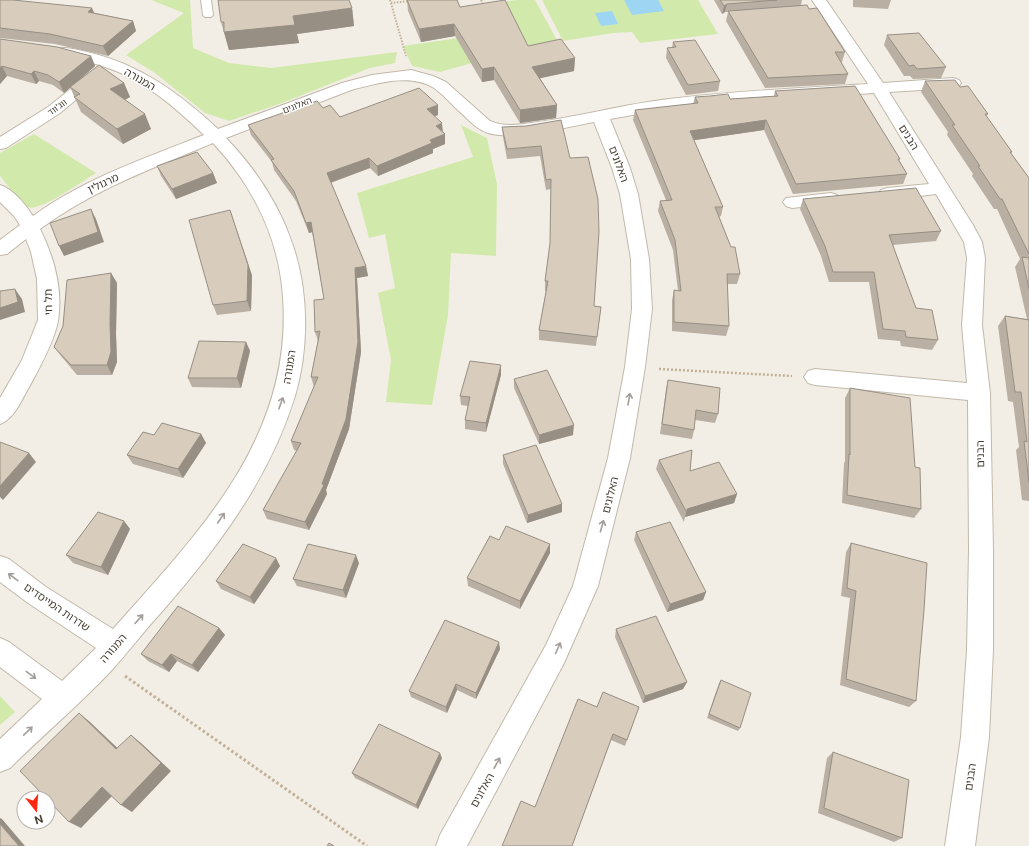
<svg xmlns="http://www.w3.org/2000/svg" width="1029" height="846" viewBox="0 0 1029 846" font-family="'Public Sans','Noto Sans Hebrew',sans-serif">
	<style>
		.green { fill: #d1eaab }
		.water { fill: #9dd5f3 }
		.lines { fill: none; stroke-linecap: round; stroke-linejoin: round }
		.service-casing { stroke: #c2b8aa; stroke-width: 2 }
		.minor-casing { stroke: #c2b8aa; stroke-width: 2 }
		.path-far2 { stroke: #c2b097; stroke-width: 2; stroke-dasharray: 1.5 1.5; stroke-linecap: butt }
		.path-far1 { stroke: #c2b097; stroke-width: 2.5; stroke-dasharray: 2 2; stroke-linecap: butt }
		.path { stroke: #c2b097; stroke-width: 3; stroke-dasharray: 2.5 2.5; stroke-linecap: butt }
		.service { fill: #fff; fill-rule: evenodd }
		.minor { fill: #fff; fill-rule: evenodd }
		.wall { fill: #baafa3 }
		.shaded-wall { fill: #978f84 }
		.building { fill: #d8ccbd; stroke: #978f84 }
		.oneway { stroke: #a29e9a }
		.labels { text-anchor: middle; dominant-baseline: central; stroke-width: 3; stroke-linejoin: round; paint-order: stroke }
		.far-street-label { font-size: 9px; fill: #463e34; stroke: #fff }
		.street-label { font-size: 11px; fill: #463e34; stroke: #fff }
	</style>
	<rect width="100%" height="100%" fill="#f3eee5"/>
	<path class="green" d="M151,0H190L193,48L229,63L271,68L397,52L395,63L370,68L282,103L229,121L205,113L155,73L126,55L184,13Z
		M517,0H535L558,42L529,49L503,2Z
		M542,0H698L718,34L640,43L632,32L613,33L563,41Z
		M458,38L472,63L440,72L412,66L403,46Z
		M461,125L487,138L497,184L496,256L451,253L448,315L432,405L386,402L391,360L378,293L395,288L385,234L369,238L357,193L473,157Z
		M34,134L96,173C84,180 39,213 27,207C21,204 5,182 0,176V153Z
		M0,696L15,712L0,725Z"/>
	<path class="water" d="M624,0H658L664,11L632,15Z
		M612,11L618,24L601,26L595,13Z"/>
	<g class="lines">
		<g class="service-casing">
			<path id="service" d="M201,0H211L213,15L211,17H205L203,15Z"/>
		</g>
		<g class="minor-casing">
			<path id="minor" d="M812,0H826L883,83L953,78L959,80L961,83L959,86L953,88L889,92L973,225L982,242L985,258L982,325L990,393L993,550V650L989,737L975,846H945L961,737L967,650L969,550L968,400L815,385L808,383L804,377L808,371L815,369L967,383L962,325L967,258L964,242L936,194L887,200L881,198L878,194L881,190L887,188L929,184L874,93L708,104L666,109L610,119L630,168L638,194L649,259L652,309L645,367L630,458L598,586L564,663L467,846H436L440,835L546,645L573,586L608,458L625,367L632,309L631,259L620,194L612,168L594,122C567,127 514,141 488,133C476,129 468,119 459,111C451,104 443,94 434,88C411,73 379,83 354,89L226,138C254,167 279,204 292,243C309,290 309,349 295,396C268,484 210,558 150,625C137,640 125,656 111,671C79,705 43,735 10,768L0,772V739L42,699L0,667V638L9,642L62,681L96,648L28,603L0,582V556L9,559L46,587L113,629C199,532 293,438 283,297C279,238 253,186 213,143C153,168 93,190 40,229C54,257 63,290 58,321C54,342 38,371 28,389C21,401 14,419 0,424V398L22,360L38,320L37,279L31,252L26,239L7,254L0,255V240L20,225L14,216L0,202V185C13,189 26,205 33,216C84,179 145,158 204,135C176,108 143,79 105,67C89,61 73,59 57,55L54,52L57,49C66,46 77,50 87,52C140,64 179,93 218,129L342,83L372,75L411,70L433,76L446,82L490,121C505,128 522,124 538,122C582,116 625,104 669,99C735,91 802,88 868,84Z
				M97,70L102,72L105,75L102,78L60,113L6,148L0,149V137L48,107L92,72Z
				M831,193L837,195L840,199L837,203L792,208L786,206L783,202L786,198Z"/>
		</g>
		<path class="path-far2" d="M390,0L391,3L410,1
			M481,0L484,7
			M391,3L406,56"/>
		<path class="path-far1" d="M659,369L792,376"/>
		<path class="path" d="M125,676L367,846"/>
		<use href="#service" class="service"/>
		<use href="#minor" class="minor"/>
	</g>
	<path class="wall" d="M0,0L95,13L133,21L136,31L108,56L55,44L0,38Z
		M407,0H457L460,7L528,46L575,58L574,71L540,78L557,105L556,118L520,123L494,80L482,82L455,36L421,42L408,11Z
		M714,0H802L801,5L809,9L845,52L842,62H841L848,74L845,84L765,88L726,21L728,12H725L722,14Z
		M853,0H891L888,9L853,7Z
		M352,8L354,26L297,34L299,43L229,50L221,22Z
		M887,35L946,67L941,78L913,79L910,76H904L884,45Z
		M0,39L91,56L95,66L76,83H124L130,97L125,100L151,129L123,144L81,112L70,87L64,93L53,85L39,81L36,84L7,76L0,84Z
		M673,42L720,81L718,91L686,95L666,58L667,48H672Z
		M925,81L960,87L988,114L986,116L1012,152L1011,154L1029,178V501L1022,500L1016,450L1019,447L1013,402L1008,401L998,326L1005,316L1027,319L1015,267L1020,259L997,209H994L972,176L973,174L947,135L948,132L921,92Z
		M775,91L900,159L899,160L907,174L903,184L793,194L764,130L694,140L723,207L721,216L719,217L740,274L737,284H727L729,326L726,336L672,331V300L674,290L678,291L673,250L658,211L660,201L666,200L633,120L635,110L693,104L695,97L730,99L774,96Z
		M323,108L340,117L438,115L435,116L443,132L445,134V144L433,149V153L378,176L370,168L331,183L366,266L368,276L357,278L361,352L349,429L326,490L327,494L309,530L267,519L263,510L297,451L294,450L291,441L314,387L311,377L318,341L315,332L324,299L312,232L309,233L296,201L274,170L272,162L251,135L248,125Z
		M561,120L594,306L601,307L596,346L539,340V330L546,291H545V281L550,246L551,189L546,190L540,156L507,159L503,137L502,127L526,126Z
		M157,166L213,173L217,183L176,199L161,176Z
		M803,199L941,231L936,241L893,245L916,308L938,340L932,350L901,346L900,341L878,339L869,282H829L821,256L800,209Z
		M111,273L117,283L116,334L117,362L112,375H77L61,356L54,347Z
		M252,275L251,311L217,315L213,305Z
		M246,342L250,351L241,388L192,387L188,378Z
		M501,365V375L486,432L465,429V420L468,406L461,405L460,396Z
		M514,379L573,435L539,444L514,388Z
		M668,380L718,414L715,423L695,420L694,430L692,439L660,434L666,389Z
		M850,388L915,467L921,509L914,518L842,503L844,463L845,461V398Z
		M201,434L206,443L183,478L133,464L127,455Z
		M503,455L562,512L527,523L503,464Z
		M659,460L690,471L737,494L734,503L685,517L684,522L656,469Z
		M124,521L130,529L108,575L73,563L66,555Z
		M636,532L706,592L703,600L667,612L634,540Z
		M499,540L550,544V553L520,609L468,586L467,578Z
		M851,543L916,701L909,707L840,685L850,598L841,596L846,552Z
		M359,563L346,598L297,586L293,579Z
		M280,566L254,604L221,589L216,581Z
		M219,628L225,635L198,672L177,661L169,672L148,661L141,654Z
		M616,629L687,682L683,689L643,703L615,637Z
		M500,649L476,699L457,690L447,713L411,697L409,691Z
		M721,680L740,728L738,731L707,718L719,683Z
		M597,707H639L625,746L611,740L572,846H502L535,807Z
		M833,752L902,838L894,842L818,813L827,758Z
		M442,758L418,809L355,778L352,773Z"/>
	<path class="shaded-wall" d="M727,4L725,12L722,14L724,6Z
		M92,8L96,17L88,12Z
		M352,8L354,26L297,34L299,43L229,50L224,32L293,16Z
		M133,21L136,31L108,56L103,46Z
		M454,24L455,36L421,42L419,29Z
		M91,56L95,66L64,93L59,82Z
		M575,58L574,71L532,80V67Z
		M2,66L7,76L0,84V68Z
		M494,67V80L482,82V69Z
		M34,71L39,81L36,84L31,74Z
		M124,83L130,97L117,104L110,89Z
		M438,105V115L428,119L427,109Z
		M557,105L556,118L520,123V110Z
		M145,114L151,129L123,144L117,129Z
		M766,120L764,130L689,141L690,131Z
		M442,123L443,133L436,126Z
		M445,134V144L433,149V153L378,176L377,166L430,140Z
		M369,158L370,168L329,183L327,173Z
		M213,173L217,183L176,199L172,189Z
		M91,209L96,219L104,242L64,256L59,246Z
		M230,210L252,275L251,311L247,301Z
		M311,222L313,232L309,233L306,223Z
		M366,266L368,276L357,278L361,352L349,429L326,490L327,494L309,530L305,522L355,268Z
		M111,273L117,283L116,334L117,362L112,375L107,365L110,324Z
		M15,289L22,299L25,312L0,320V308Z
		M246,342L250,351L241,388L237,378Z
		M501,365V375L486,432V423Z
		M574,425L573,435L539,444V435Z
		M201,434L206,443L183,478L178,469Z
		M29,453L36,462L3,500L0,497V486Z
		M737,494L734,503L685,517L687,509Z
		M562,504V512L527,523L528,515Z
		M124,521L130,529L108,575L101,567Z
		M550,544V553L520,609V601Z
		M356,555L359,563L346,598L343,590Z
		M276,558L280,566L254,604L250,597Z
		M706,592L703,600L667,612L670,604Z
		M219,628L225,635L198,672L192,665Z
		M499,642L500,649L476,699V693Z
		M171,654L177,661L169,672L162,665Z
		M687,682L683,689L643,703L645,696Z
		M456,684L457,690L447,713L446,707Z
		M79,713L90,722L127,757L116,749Z
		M131,735L141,743L171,771L132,812L121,805Z
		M440,753L442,758L418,809L416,805Z
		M102,787L114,794L81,828L69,822Z
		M0,818L2,819L25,846H19L0,824Z"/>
	<path class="building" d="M0,0H13L92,8L88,12L133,21L103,46L50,34L0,28Z
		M218,0H349L352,8L293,16L295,25L224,32V22H221Z
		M407,0H457L460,7L505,0L528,46L561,39L575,58L532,67L557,105L520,110L494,67L482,69L454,24L419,29Z
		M720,0H777L727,4L724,6Z
		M807,5L809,9L817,8L845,52H835L848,74L768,78L728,11Z
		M919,33L946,67L917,69L914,65L909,66L887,35Z
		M0,39L57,47L91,56L59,82L48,75L34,71L31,74L2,66L0,68Z
		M695,40L720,81L688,85L667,48L676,47L673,42Z
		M99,65L124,83L110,89L145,114L117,129L74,97L80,94L70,87Z
		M955,80L960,87L968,86L988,114H985L1012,152H1010L1029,178V254L1002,199H1000L978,166H980L952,125H955L925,81Z
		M855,86L900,159H898L907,174L796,184L766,120L690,131L723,207H715L731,247H735L740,274H727L729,326L674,322V290L681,291L675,240L660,201L672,200L635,110L698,103L695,97L710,96L728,94L730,99L778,96L775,91Z
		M419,88L438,105L427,109L442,123L436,126L445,134L430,140L432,143L377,166L369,158L327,173L366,266L355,268L358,342L346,419L322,484L324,485L305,522L263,510L301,443L291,441L318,377H311L320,331L315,332L314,300L324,299L311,222L306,223L294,191L271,160L274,159L248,125L317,101L323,108L330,105L340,117Z
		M561,120L570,158L588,157L598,199L599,232L594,306L601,307L597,337L539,330L548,281H545L550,243L551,179L546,180L541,146L507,149L502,127L526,126Z
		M197,152L213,173L172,189L157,166Z
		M916,188L941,231L889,235L916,308L932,310L938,340L906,337L905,331L883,329L874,272H833L825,246L803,199Z
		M91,209L98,232L59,246L50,223Z
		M230,210L248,265L247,301L213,305L189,220Z
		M1022,257L1029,258V289Z
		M111,273L110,324L111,352L107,365H71L54,347L63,326L67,280Z
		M15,289L18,302L0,308V291Z
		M1005,316L1029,320V482L1024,441L1027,442L1021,392H1015Z
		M199,341L246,342L237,378H188Z
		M470,361L501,365L486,423L465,420L470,397L460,396Z
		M547,370L574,425L539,435L514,379Z
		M668,380L720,388L718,414L696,410L694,430L662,424Z
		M850,388L910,398L915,467L920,468L921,509L847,495L849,454L850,455Z
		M162,423L201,434L178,469L127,455L143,432L154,435Z
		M0,442L29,453L0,486Z
		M536,445L562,504L528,515L503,455Z
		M692,450L690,471L719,462L737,494L687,509V513L659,460Z
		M98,512L124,521L101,567L66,555Z
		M670,522L706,592L670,604L636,532Z
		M506,526L550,544L520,601L467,578L490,536L499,540Z
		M851,543L927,563L924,610L916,701L846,679L856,591L847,588Z
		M243,544L276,558L250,597L216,581Z
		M308,544L356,555L343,590L293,579Z
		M178,606L219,628L192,665L171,654L162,665L141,654Z
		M656,616L687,682L645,696L616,629Z
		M445,620L499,642L476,693L456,684L446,707L409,691Z
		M721,680L751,693L740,728L709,714Z
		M603,692L639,707L627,740L613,734L572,846H502L521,801L535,807L578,699L597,707Z
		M79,713L116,749L131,735L161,763L121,805L102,787L69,822L48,800V798H46L20,771Z
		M379,724L440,753L416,805L352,773Z
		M833,752L909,780L902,838L824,808Z
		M0,824L19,846H0Z
		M329,843L334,846H327Z"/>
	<defs><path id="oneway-shaft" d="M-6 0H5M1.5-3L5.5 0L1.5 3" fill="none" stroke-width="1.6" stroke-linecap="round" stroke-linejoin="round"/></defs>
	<g class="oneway">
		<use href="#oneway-shaft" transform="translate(629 399) rotate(-80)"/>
		<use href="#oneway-shaft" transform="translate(281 403) rotate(-70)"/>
		<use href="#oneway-shaft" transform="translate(221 518) rotate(-56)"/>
		<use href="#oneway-shaft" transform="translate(602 526) rotate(-74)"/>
		<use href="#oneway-shaft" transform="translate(13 577) rotate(-143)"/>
		<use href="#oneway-shaft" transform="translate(139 619) rotate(-48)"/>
		<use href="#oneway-shaft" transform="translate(558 648) rotate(-66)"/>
		<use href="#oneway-shaft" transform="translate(31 675) rotate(36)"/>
		<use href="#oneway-shaft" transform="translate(28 731) rotate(-44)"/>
		<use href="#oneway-shaft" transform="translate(497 763) rotate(-61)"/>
	</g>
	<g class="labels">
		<g class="far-street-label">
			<text transform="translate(297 105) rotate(-21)">האלונים</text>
			<text transform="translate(57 107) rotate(-36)">ווג'ווד</text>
		</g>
		<g class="street-label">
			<text transform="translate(140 79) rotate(30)">המנורה</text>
			<text transform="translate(909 137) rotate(58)">הבנים</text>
			<text transform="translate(619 164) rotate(70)">האלונים</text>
			<text transform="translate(103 183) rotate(-25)">מרגולין</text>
			<text transform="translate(48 302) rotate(-91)">תל חי</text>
			<text transform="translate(289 367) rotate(-81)">המנורה</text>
			<text transform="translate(980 454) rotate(-91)">הבנים</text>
			<text transform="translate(610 495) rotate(-76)">האלונים</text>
			<text transform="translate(57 607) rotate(34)">שדרות המייסדים</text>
			<text transform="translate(113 648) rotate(-49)">המנורה</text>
			<text transform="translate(970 777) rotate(-82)">הבנים</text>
			<text transform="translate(482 790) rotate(-61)">האלונים</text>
		</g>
	</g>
	<g transform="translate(36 810) rotate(163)"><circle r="19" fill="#ffffff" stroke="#b5b2ae"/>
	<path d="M0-3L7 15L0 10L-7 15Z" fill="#ff2810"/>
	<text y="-6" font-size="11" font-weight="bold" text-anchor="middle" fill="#463e34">N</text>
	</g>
</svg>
